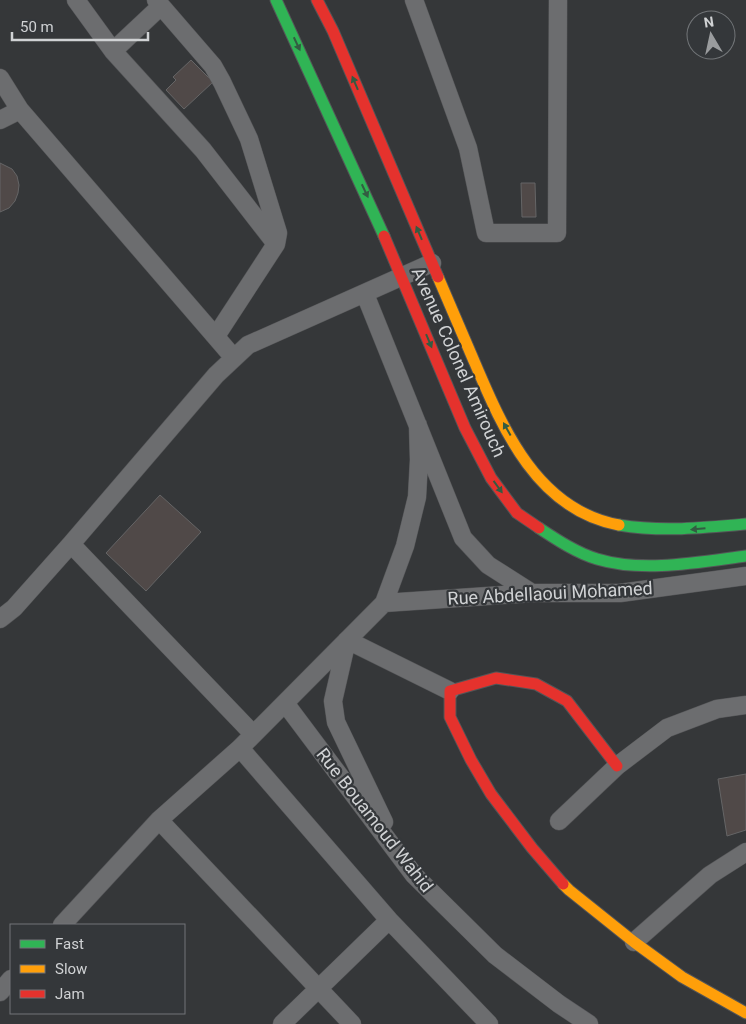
<svg xmlns="http://www.w3.org/2000/svg" width="746" height="1024" viewBox="0 0 746 1024" font-family="Roboto,sans-serif">
	<style>
		.building { fill: #504948; stroke: #656566 }
		.lines { fill: none; stroke-linecap: round; stroke-linejoin: round }
		.street-casing { stroke: #545557; stroke-width: 19 }
		.fast-casing { stroke: #545557; stroke-width: 13 }
		.slow-casing { stroke: #545557; stroke-width: 13 }
		.jam-casing { stroke: #545557; stroke-width: 13 }
		.street { stroke: #6c6d6f; stroke-width: 18 }
		.fast { stroke: #30b455; stroke-width: 11 }
		.slow { stroke: #ff9f0a; stroke-width: 11 }
		.jam { stroke: #e5322d; stroke-width: 11 }
		.oneway { fill: #335c42 }
		.labels { text-anchor: middle; dominant-baseline: central; stroke-width: 4.5; stroke-linejoin: round; paint-order: stroke }
		.street-label { font-size: 18px; fill: #d0d2d4; stroke: #34373a }
	</style>
	<rect width="100%" height="100%" fill="#353739"/>
	<path class="building" d="M191,60L213,82L184,109L166,90L176,80L173,77Z
		M0,163L12,169L17,176L19,185L18,193L15,201L9,208L0,212Z
		M521,183H535L536,217H522Z
		M160,495L201,532L146,591L106,553Z
		M746,774V830L727,836L718,779Z"/>
	<g class="lines">
		<g class="street-casing">
			<path id="street" d="M76,0L113,51L203,150L276,244
				M156,0L213,66L222,82L249,139L278,233L276,244L216,336
				M414,0L468,148L486,233H557L558,0
				M113,51L161,6
				M0,78L20,110L234,358
				M0,120L20,110
				M365,294L463,538L488,565L532,593
				M71,544L253,734
				M384,603L532,593H620L746,576
				M0,619L14,608L71,544L216,375L248,345L432,263
				M285,703L414,875L495,955L559,1004L589,1024
				M240,748L389,920L489,1024
				M159,820L352,1024
				M559,821L617,766L667,728L717,709L746,705
				M384,822L336,722L333,701L347,640L450,691
				M62,925L159,820L240,748L384,603L405,546L417,497L419,460L418,425
				M634,942L710,875L746,852
				M0,992L11,979
				M282,1024L389,920"/>
		</g>
		<g class="fast-casing">
			<path id="fast" d="M276,0L384,236
				M619,525C661,532 703,528 746,524
				M539,528C557,540 577,553 597,559C643,573 700,562 746,556"/>
		</g>
		<g class="slow-casing">
			<path id="slow" d="M438,277C450,305 462,333 474,361C503,429 537,510 619,525
				M563,884L569,890L634,942L682,977L746,1013"/>
		</g>
		<g class="jam-casing">
			<path id="jam" d="M317,0L333,31L438,277
				M384,236L465,428L491,478L517,513L539,528
				M563,884L532,848L491,794L471,760L450,717V691L496,678L536,684L567,701L617,766"/>
		</g>
		<use href="#street" class="street"/>
		<use href="#fast" class="fast"/>
		<use href="#slow" class="slow"/>
		<use href="#jam" class="jam"/>
	</g>
	<defs><path id="oneway-solid" d="M-6-.8H1V-3.2L6.5 0L1 3.2V.8H-6Z" transform="scale(1.25)"/></defs>
	<g class="oneway">
		<use href="#oneway-solid" transform="translate(297 44) rotate(65)"/>
		<use href="#oneway-solid" transform="translate(355 83) rotate(-113)"/>
		<use href="#oneway-solid" transform="translate(365 191) rotate(65)"/>
		<use href="#oneway-solid" transform="translate(419 233) rotate(-113)"/>
		<use href="#oneway-solid" transform="translate(429 341) rotate(67)"/>
		<use href="#oneway-solid" transform="translate(507 429) rotate(-119)"/>
		<use href="#oneway-solid" transform="translate(498 487) rotate(54)"/>
		<use href="#oneway-solid" transform="translate(698 529) rotate(175)"/>
	</g>
	<g class="labels">
		<g class="street-label">
			<text transform="translate(459 362) rotate(66)">Avenue Colonel Amirouch</text>
			<text transform="translate(550 593) rotate(-3)">Rue Abdellaoui Mohamed</text>
			<text transform="translate(375 820) rotate(52)">Rue Bouamoud Wahid</text>
		</g>
	</g>
	<rect x="10" y="924" width="175" height="90" fill="#34373a" stroke="#727578"/>
	<rect x="20" y="940" width="25" height="8" fill="#30b455" stroke="#727578"/>
	<text x="55" y="949" font-size="15" fill="#d0d2d4">Fast</text>
	<rect x="20" y="965" width="25" height="8" fill="#ff9f0a" stroke="#727578"/>
	<text x="55" y="974" font-size="15" fill="#d0d2d4">Slow</text>
	<rect x="20" y="990" width="25" height="8" fill="#e5322d" stroke="#727578"/>
	<text x="55" y="999" font-size="15" fill="#d0d2d4">Jam</text>
	<g transform="translate(711 35) rotate(351)"><circle r="24" fill="#34373a" stroke="#727578"/>
	<path d="M0-4L9 19L0 12L-9 19Z" fill="#9a9c9e"/>
	<text y="-8" font-size="14" font-weight="bold" text-anchor="middle" fill="#d0d2d4">N</text>
	</g>
	<path d="M12 32v8h136v-8" fill="none" stroke="#d0d2d4" stroke-width="2.5"/>
	<text x="20" y="32" font-size="15" fill="#d0d2d4" stroke="#34373a" stroke-width="4" paint-order="stroke">50 m</text>
</svg>
